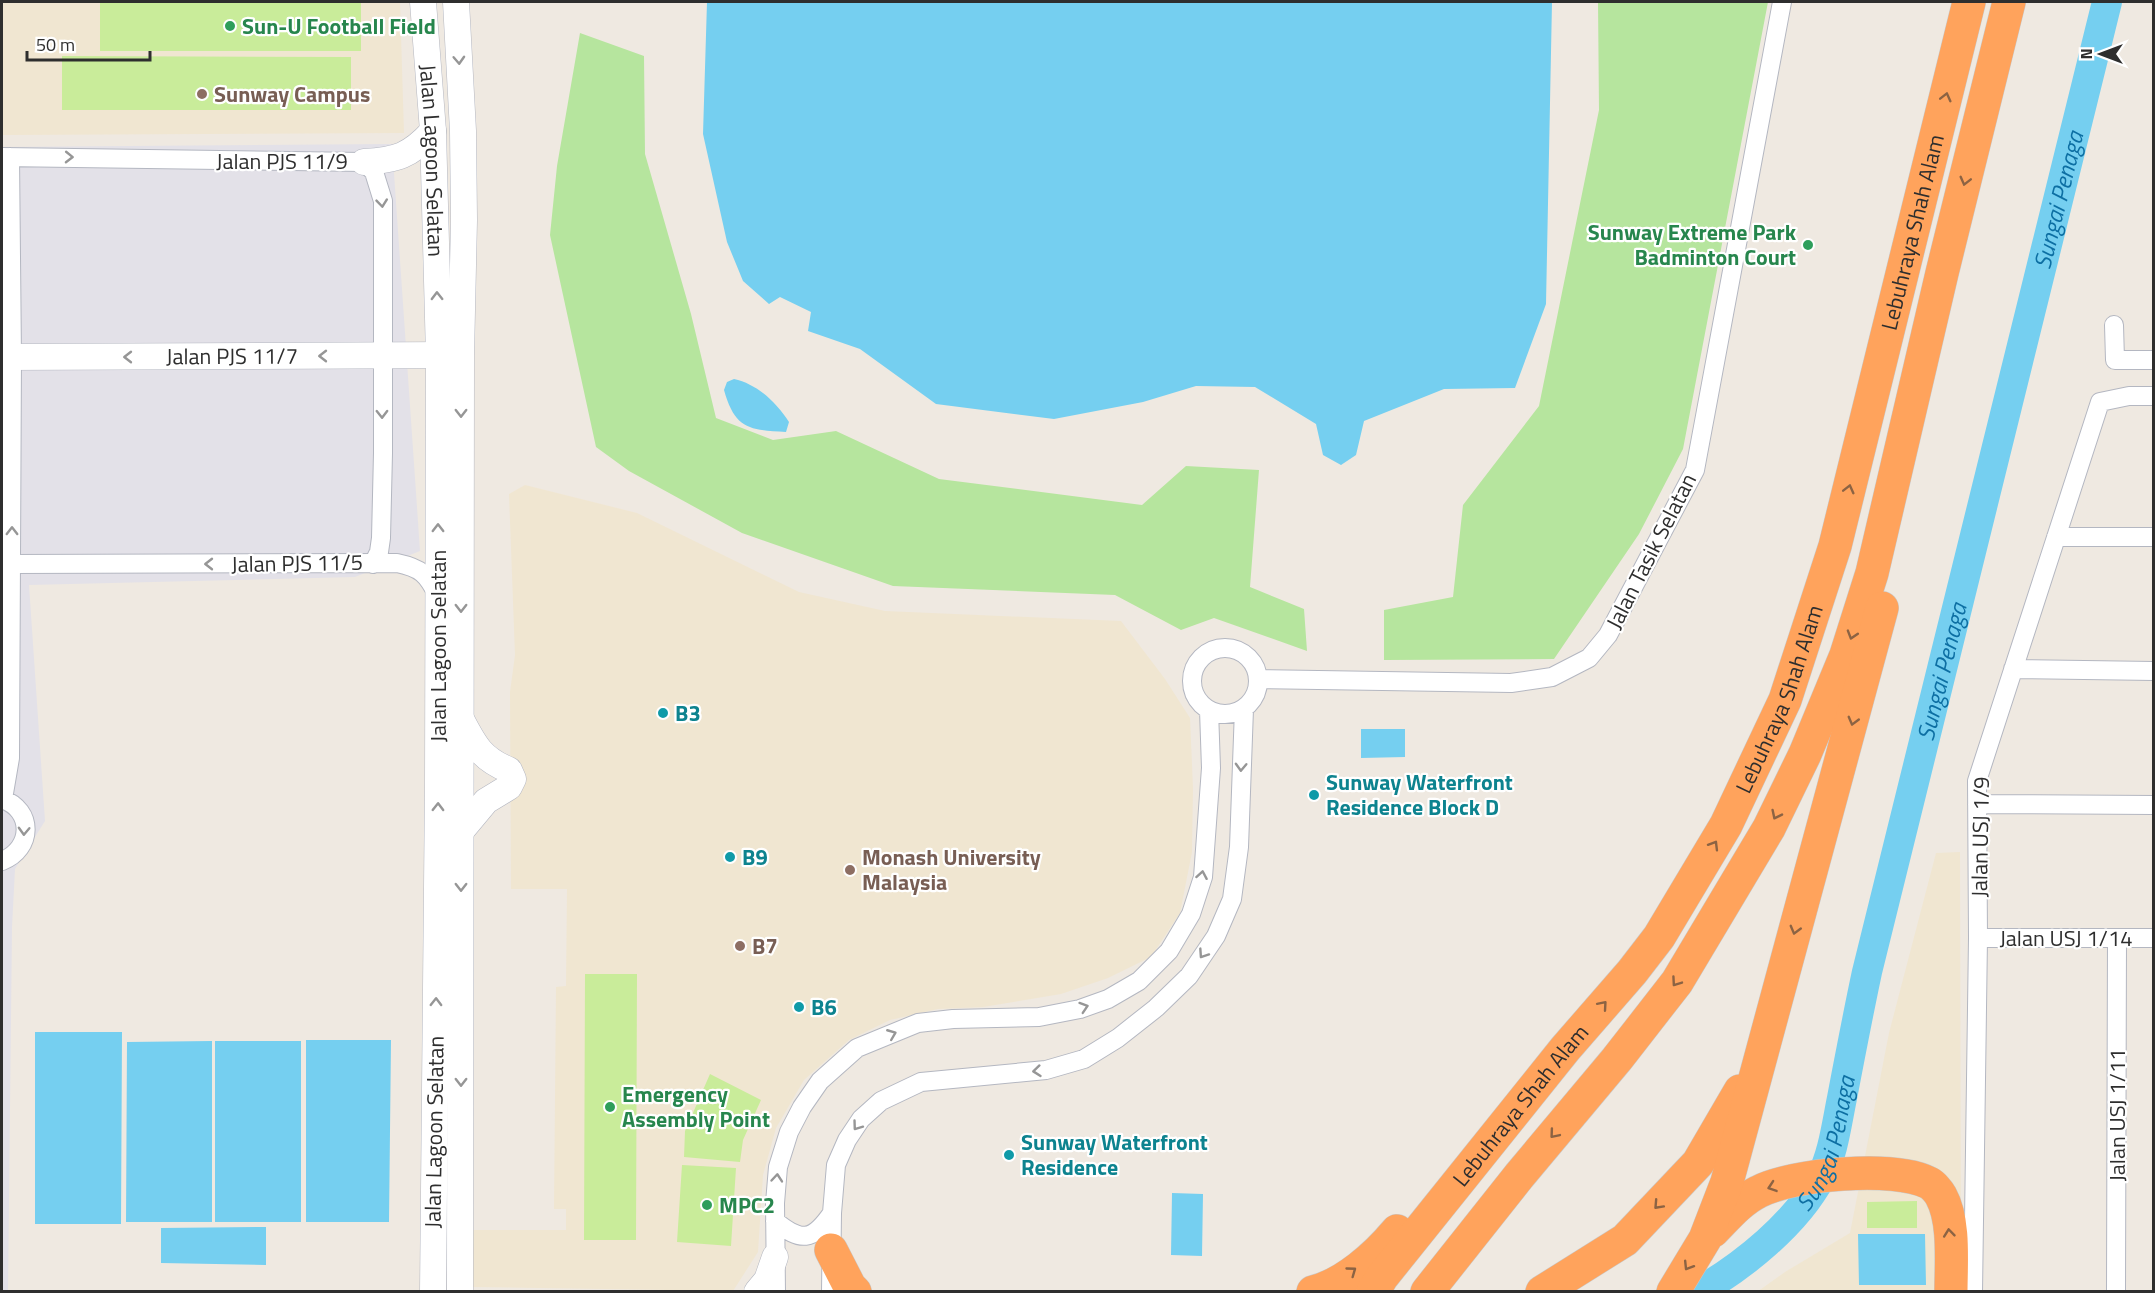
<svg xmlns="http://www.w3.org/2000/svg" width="2155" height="1293" viewBox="0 0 2155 1293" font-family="'Titillium Web',sans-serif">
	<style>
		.industrial { fill: #e3e1e8 }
		.education { fill: #f0e6d1 }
		.green { fill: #b6e59e }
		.pitch { fill: #c9ec9a }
		.water { fill: #75cff0 }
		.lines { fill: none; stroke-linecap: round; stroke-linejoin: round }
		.river { stroke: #75cff0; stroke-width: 30 }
		.street-casing { stroke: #b4b7c1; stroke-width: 20 }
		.secondary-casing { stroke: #b4b7c1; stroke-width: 27 }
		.highway-casing { stroke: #c9c9c9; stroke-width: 34 }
		.street { stroke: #fff; stroke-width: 18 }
		.secondary { stroke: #fff; stroke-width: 26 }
		.highway { stroke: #ffa35c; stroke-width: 33 }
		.oneway { stroke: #969696 }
		.oneway2 { stroke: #8c6343 }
		.leisure-dot { fill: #2e9e5b; stroke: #fff; stroke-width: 2 }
		.education-dot { fill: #8d6e63; stroke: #fff; stroke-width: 2 }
		.culture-dot { fill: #0f9aa8; stroke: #fff; stroke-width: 2 }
		.labels { text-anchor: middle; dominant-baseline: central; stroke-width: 4.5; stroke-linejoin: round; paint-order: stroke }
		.leisure-label { font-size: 22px; font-weight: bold; fill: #27864d; stroke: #fff; text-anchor: start }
		.education-label { font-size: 22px; font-weight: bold; fill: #785e54; stroke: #fff; text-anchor: start }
		.street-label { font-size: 22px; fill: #2e2e2e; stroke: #fff }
		.culture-label { font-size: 22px; font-weight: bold; fill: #0d838f; stroke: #fff; text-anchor: start }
		.water-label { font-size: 24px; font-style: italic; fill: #0d6fa3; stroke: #fff }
	</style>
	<rect width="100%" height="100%" fill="#efe9e1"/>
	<path class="industrial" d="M392,144L420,551L355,577L29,585L45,821L15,869L12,927L8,1292L2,1291V147Z"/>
	<path class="education" d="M2,2H400L404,133L2,135Z
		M525,485L637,513L799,592L885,611L1121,621L1165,679L1190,718L1193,788L1192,852L1180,913L1151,957L1108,978L1061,994L983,1007L938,1009L890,1020L849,1040L804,1080L776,1128L763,1175L758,1252L733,1291L471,1287V1230H566V1209H554L556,987L566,986L567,889H511L510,692L515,655L509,494Z
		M1960,852L1961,1291L1757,1292L1785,1272L1850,1233L1889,1033L1936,853Z"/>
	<path class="green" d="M1598,2H1768L1683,449L1639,534L1554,659L1384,660V610L1453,597L1463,505L1539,406L1599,110Z
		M580,33L644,56L645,154L691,314L716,418L773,440L836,431L939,479L1142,505L1186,466L1259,470L1250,587L1304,609L1307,651L1214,618L1181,630L1115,595L893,586L742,533L629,471L596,447L550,235L557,166Z"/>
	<path class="pitch" d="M100,2H361V51H100Z
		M62,56L351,57V110H62Z
		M585,974H637L636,1240H584Z
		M710,1074L761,1100L743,1140L740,1162L684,1157L685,1131Z
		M682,1165L736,1168L731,1246L677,1242Z
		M1917,1201V1228H1867V1202Z"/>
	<path class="water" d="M707,2H1552L1546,304L1515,388L1444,389L1364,421L1356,455L1341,465L1323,455L1316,424L1255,387L1196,386L1143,402L1054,419L936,404L860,349L808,331L811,312L780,297L769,304L743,281L727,242L703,134Z
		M734,379C757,384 776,402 789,422L786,432C749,430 735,429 724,390L727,382Z
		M1361,729H1405V757L1361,758Z
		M35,1032H122L121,1224H35Z
		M306,1040H391L389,1222H306Z
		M212,1041V1222H126L127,1042Z
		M215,1041H301V1222H215Z
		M1172,1193L1203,1194L1202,1256L1171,1255Z
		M266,1227V1265L161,1263V1228Z
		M1858,1234H1925L1926,1285H1859Z"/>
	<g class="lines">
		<path class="river" id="s1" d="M1698,1292C1743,1266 1796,1224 1821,1177C1833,1155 1837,1122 1842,1098C1850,1056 1858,1014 1867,972L2107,2"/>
		<g class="street-casing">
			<path id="street" d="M2,157L364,162L374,172L383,201V453L381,538L379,552L373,564
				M2114,325L2115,360H2154
				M2056,537H2154
				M12,564L397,563C421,568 427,574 438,596
				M1192 681a33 33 0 1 1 66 0a33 33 0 1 1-66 0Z
				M2013,669L2154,671
				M1259,679L1511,683L1552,677L1589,658L1608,635L1695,470L1782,2
				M2,799C34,810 33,849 2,861
				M3,799L10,758L12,357L10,157
				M1977,804L2154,805
				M1978,938H2154
				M775,1221C801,1242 812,1242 832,1213
				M776,1292L775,1203L778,1167L789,1132L802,1107L820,1081L857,1048L918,1023L953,1019L1039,1017L1080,1009L1108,999L1139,981L1169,951L1191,914L1203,877L1211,768L1209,710
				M831,1292L832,1213L836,1165L847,1140L861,1119L881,1101L921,1082L1046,1070L1084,1059L1118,1038L1156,1008L1189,976L1216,936L1232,899L1239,847L1244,709
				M1973,1292L1978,938L1977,781L2100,402L2129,396H2154
				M2116,1292L2117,938"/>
		</g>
		<g class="secondary-casing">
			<g id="secondary">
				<path id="s2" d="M423,2L433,131L439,355L438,786L433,1292"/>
				<path d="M456,2L463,131L464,220L461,355L460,1292"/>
				<path d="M364,162C397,160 410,156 433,131"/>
				<path id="s3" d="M2,357L454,355"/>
				<path d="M461,831L486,801L509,787L513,779L509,770C482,759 475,746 462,721"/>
				<path d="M757,1292L767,1280L775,1257"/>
			</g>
		</g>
		<g class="highway-casing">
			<g id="highway">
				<path d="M1713,1231C1727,1217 1740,1201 1758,1192C1792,1174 1894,1165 1929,1183C1933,1185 1939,1192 1941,1196C1955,1221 1951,1264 1951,1292"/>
				<path d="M831,1250L850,1287L855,1292"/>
				<path d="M1313,1292C1345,1284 1376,1256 1397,1231"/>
				<path id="s4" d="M1373,1292L1382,1277L1565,1049L1632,972L1659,937L1726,825L1785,700L1835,546L1969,2"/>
				<path d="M1427,1292L1519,1176L1617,1059L1677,982L1769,828L1805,754L1846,655L1872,573L1942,273L2009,2"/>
				<path d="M1542,1292L1625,1240L1698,1163L1740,1091"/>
				<path d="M1673,1292L1705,1239L1727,1182L1882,608"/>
			</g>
		</g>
		<use href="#street" class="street"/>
		<use href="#secondary" class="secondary"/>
		<use href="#highway" class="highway"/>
	</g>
	<defs><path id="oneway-chevron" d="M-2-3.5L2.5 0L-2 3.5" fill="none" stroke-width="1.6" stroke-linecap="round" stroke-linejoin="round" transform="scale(1.5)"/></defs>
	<g class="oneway">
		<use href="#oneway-chevron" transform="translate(459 60) rotate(87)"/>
		<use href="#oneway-chevron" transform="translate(69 157) rotate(1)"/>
		<use href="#oneway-chevron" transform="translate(382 203) rotate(84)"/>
		<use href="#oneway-chevron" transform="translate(437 296) rotate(-91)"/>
		<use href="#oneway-chevron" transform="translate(323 356) rotate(180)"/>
		<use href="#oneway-chevron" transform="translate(128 357) rotate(180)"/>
		<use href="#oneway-chevron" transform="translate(461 413) rotate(90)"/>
		<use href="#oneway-chevron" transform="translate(382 414) rotate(89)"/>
		<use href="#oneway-chevron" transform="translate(438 528) rotate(-90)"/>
		<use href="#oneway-chevron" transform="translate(12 531) rotate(-90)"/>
		<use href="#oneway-chevron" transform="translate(209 564) rotate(-180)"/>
		<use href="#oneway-chevron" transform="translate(461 608) rotate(90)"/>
		<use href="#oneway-chevron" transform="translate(1241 767) rotate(92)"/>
		<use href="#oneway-chevron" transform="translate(438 807) rotate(-89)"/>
		<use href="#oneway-chevron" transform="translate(24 831) rotate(92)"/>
		<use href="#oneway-chevron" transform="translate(1202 875) rotate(-80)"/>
		<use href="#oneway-chevron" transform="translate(461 887) rotate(90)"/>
		<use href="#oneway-chevron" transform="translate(1203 954) rotate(124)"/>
		<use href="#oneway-chevron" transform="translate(436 1002) rotate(-89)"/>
		<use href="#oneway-chevron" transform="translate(1084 1007) rotate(-18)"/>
		<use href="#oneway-chevron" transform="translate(892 1034) rotate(-22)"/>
		<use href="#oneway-chevron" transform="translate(1037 1071) rotate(174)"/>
		<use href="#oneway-chevron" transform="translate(461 1082) rotate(90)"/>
		<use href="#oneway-chevron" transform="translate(857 1126) rotate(126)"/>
		<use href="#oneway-chevron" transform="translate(777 1178) rotate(-85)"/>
	</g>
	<g class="oneway2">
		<use href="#oneway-chevron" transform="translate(1946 97) rotate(-76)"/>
		<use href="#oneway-chevron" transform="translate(1965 181) rotate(104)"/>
		<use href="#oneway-chevron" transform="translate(1849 489) rotate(-76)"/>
		<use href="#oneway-chevron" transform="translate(1852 635) rotate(107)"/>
		<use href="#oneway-chevron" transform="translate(1853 721) rotate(105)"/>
		<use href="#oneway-chevron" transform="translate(1776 815) rotate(116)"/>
		<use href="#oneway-chevron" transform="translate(1714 845) rotate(-59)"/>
		<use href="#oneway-chevron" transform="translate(1795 930) rotate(105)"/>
		<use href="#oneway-chevron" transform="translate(1676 982) rotate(125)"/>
		<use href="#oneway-chevron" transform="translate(1603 1005) rotate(-49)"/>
		<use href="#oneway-chevron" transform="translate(1554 1134) rotate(130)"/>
		<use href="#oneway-chevron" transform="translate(1772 1187) rotate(161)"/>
		<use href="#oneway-chevron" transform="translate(1658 1205) rotate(133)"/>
		<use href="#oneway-chevron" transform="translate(1949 1233) rotate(-96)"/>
		<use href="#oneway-chevron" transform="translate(1688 1266) rotate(122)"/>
		<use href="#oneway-chevron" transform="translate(1352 1271) rotate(-36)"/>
	</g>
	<g class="leisure-dot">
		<circle cx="230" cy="26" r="6"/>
		<circle cx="1808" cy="245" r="6"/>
		<circle cx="610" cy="1107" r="6"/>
		<circle cx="707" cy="1205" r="6"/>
	</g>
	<g class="education-dot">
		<circle cx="202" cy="94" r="6"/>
		<circle cx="850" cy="870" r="6"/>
		<circle cx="740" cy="946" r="6"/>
	</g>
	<g class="culture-dot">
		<circle cx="663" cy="713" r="6"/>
		<circle cx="1314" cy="795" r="6"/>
		<circle cx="730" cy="857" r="6"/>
		<circle cx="799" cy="1007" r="6"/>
		<circle cx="1009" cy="1155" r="6"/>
	</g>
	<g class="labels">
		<g class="leisure-label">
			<text x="242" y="26">Sun-U Football Field</text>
			<text x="1796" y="232" text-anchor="end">Sunway Extreme Park<tspan x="1796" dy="25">Badminton Court</tspan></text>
			<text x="622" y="1094">Emergency<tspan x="622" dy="25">Assembly Point</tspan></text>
			<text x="719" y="1205">MPC2</text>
		</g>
		<g class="education-label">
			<text x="214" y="94">Sunway Campus</text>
			<text x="862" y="857">Monash University<tspan x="862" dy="25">Malaysia</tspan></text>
			<text x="752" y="946">B7</text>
		</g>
		<g class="street-label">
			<text stroke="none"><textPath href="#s2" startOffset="159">Jalan Lagoon Selatan</textPath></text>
			<text x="282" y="161">Jalan PJS 11/9</text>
			<text stroke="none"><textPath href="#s4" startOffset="1210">Lebuhraya Shah Alam</textPath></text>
			<text stroke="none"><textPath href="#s3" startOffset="230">Jalan PJS 11/7</textPath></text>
			<text transform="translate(1651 551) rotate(-63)">Jalan Tasik Selatan</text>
			<text transform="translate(297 563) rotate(-1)">Jalan PJS 11/5</text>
			<text transform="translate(438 646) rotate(-90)">Jalan Lagoon Selatan</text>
			<text stroke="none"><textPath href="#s4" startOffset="724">Lebuhraya Shah Alam</textPath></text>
			<text transform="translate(1980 837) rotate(-89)">Jalan USJ 1/9</text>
			<text x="2066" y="938">Jalan USJ 1/14</text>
			<text stroke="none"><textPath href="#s4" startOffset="238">Lebuhraya Shah Alam</textPath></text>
			<text transform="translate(2117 1115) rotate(-90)">Jalan USJ 1/11</text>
			<text transform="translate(434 1132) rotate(-89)">Jalan Lagoon Selatan</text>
		</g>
		<g class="culture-label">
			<text x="675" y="713">B3</text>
			<text x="1326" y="782">Sunway Waterfront<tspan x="1326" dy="25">Residence Block D</tspan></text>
			<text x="742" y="857">B9</text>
			<text x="811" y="1007">B6</text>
			<text x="1021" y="1142">Sunway Waterfront<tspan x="1021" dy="25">Residence</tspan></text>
		</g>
		<g class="water-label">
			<text stroke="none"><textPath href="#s1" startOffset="1176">Sungai Penaga</textPath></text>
			<text stroke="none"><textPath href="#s1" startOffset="690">Sungai Penaga</textPath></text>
			<text stroke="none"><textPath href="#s1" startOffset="204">Sungai Penaga</textPath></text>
		</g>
	</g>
	<rect width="2155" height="1293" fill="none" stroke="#2e2e2e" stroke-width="6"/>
	<g transform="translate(2101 54) rotate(270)" stroke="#ffffff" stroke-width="4.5" paint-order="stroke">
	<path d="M0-4.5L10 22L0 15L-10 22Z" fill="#2e2e2e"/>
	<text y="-9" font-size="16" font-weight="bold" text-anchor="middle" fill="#2e2e2e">N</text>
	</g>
	<path d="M27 51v9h123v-9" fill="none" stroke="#2e2e2e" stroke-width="3"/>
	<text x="36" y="51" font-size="18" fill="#2e2e2e" stroke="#ffffff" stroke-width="4.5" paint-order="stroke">50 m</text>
</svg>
